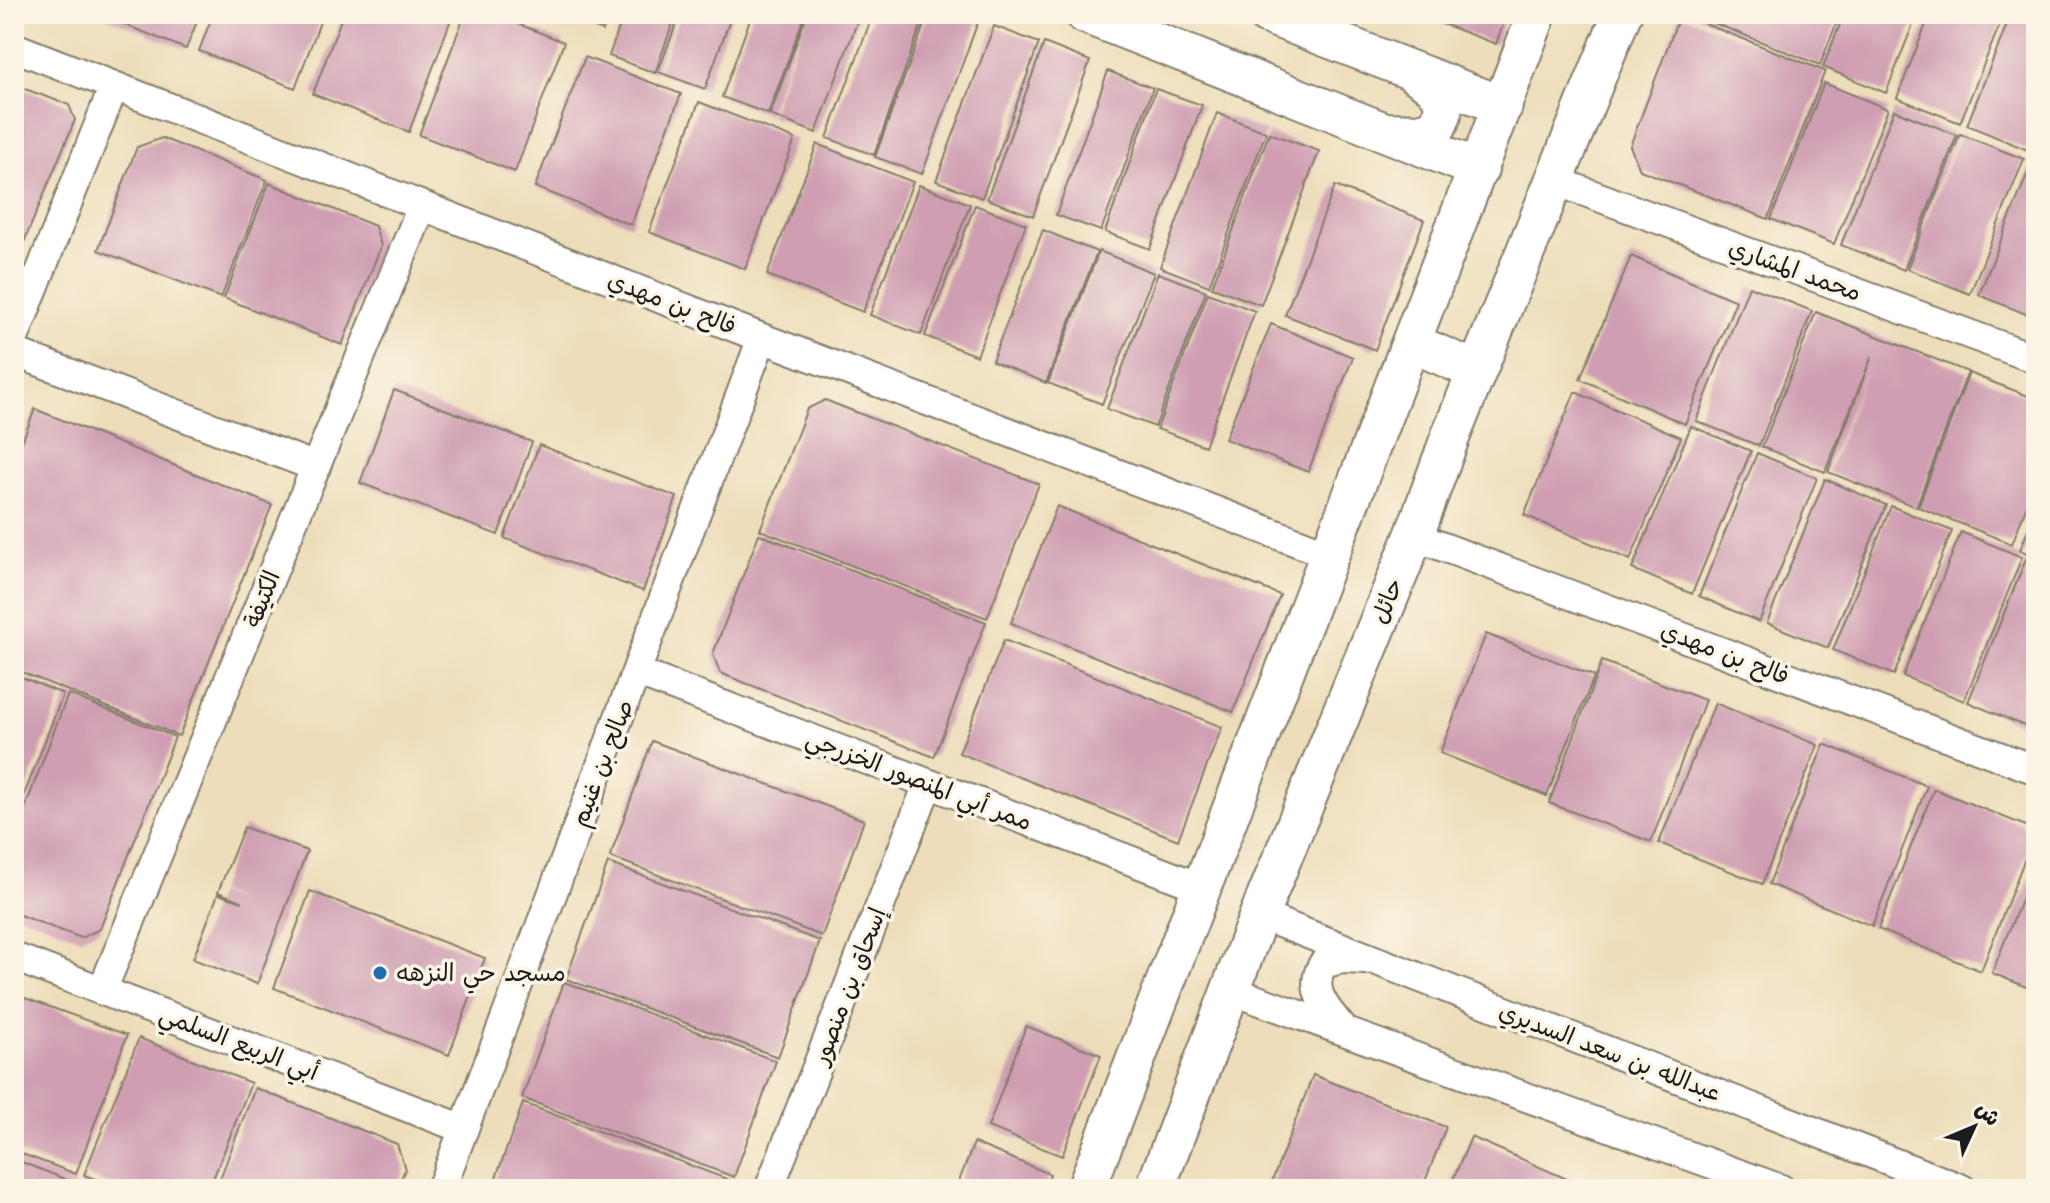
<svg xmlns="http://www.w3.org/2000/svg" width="2050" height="1203" viewBox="0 0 2050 1203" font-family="'Shantell Sans','Playpen Sans Arabic',sans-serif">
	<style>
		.building { fill: #cf9eb2 }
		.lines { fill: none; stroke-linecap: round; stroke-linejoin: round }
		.street-casing { stroke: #847c6b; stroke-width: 32 }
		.secondary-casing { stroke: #847c6b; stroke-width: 42 }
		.street { stroke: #fff; stroke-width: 28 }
		.secondary { stroke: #fff; stroke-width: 38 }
		.poi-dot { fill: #1f6fb2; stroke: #fcf5e5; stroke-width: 3 }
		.labels { text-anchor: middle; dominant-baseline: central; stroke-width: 7; stroke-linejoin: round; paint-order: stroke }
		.street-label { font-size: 24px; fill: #1c1c1c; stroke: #fcf5e5 }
		.poi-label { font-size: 24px; fill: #1c1c1c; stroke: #fcf5e5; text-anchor: start }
	</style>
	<rect width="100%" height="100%" fill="#fcf5e5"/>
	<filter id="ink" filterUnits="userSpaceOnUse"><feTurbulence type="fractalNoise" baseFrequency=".0125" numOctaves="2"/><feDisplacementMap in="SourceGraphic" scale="16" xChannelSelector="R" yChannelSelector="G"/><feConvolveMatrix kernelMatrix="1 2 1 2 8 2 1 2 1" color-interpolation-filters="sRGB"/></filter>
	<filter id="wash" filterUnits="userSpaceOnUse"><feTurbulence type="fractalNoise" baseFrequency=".006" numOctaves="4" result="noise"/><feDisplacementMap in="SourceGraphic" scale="32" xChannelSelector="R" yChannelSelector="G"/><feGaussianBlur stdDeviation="1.8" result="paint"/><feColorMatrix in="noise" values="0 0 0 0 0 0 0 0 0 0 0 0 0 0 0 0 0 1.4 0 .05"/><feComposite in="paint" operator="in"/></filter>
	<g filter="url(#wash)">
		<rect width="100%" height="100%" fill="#edddba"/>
		<g id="blocks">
			<path class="building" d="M98,14H200L186,49Z
				M213,14H323L295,88L199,51Z
				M343,14H453L409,132L313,94Z
				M465,14H493L564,42L515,172L419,135Z
				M558,14H609L603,31Z
				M624,14H676L655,73L609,56Z
				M680,14H732L705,89L658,72Z
				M752,14H805L768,114L722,97Z
				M807,14H860L816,133L770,115Z
				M873,14H925L874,155L827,138Z
				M928,14H966L979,19L922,174L875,157Z
				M1416,14H1507L1496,44Z
				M1680,14L1825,71L1768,219L1640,170L1630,146Z
				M1691,14H1840L1820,65Z
				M1844,14H1917L1886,93L1823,67Z
				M1930,14H2004L1960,123L1897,98Z
				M2011,14H2036V136L2030,151L1967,125Z
				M994,26L1039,43L982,198L936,181Z
				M1044,43L1090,61L1033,216L987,199Z
				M585,57L681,94L631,225L535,187Z
				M1108,71L1153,88L1101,231L1056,215Z
				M1824,83L1888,109L1834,244L1771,219Z
				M14,85L69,105L75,120L24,242L14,238Z
				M1156,89L1202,105L1150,249L1105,232Z
				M699,102L795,139L745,269L649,232Z
				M1894,110L1957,135L1904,270L1841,245Z
				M1217,113L1266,132L1209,286L1160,267Z
				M1269,133L1319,151L1261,305L1212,287Z
				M1960,134L2024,159L1970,294L1907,269Z
				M162,138L267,180L221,298L98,250L137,147Z
				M817,144L913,182L863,312L767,275Z
				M2033,160L2036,161V318L1979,295Z
				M269,183L375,226L381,246L342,345L224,298Z
				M919,185L970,204L921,335L870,315Z
				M1335,186L1424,220L1375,350L1285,315Z
				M975,205L1026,224L977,356L925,336Z
				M1043,230L1097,252L1046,383L992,361Z
				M1099,251L1154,273L1102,404L1048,383Z
				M1631,256L1736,301L1685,424L1580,379Z
				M1158,273L1206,291L1155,427L1107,409Z
				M1749,286L1812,311L1759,446L1696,421Z
				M1208,293L1255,311L1205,446L1157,429Z
				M1816,312L1968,372L1916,507L1828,472L1872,356L1825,472L1762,447Z
				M1271,324L1353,357L1308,472L1225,439Z
				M1969,373L2036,399V481L2012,544L1918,507Z
				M394,390L532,442L498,535L360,483Z
				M1575,392L1681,437L1630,560L1524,515Z
				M825,400L1039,484L987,618L760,530L807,409Z
				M35,409L272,505L179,736L14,669V462Z
				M1691,426L1751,451L1692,594L1632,569Z
				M539,445L677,497L643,591L504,538Z
				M1757,453L1817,478L1759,622L1699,596Z
				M1825,479L1886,505L1828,648L1767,623Z
				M1057,506L1280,595L1233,712L1011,623Z
				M1891,506L1952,531L1894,675L1833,650Z
				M2036,510V557L2020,550Z
				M1961,532L2022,557L1964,701L1903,676Z
				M759,534L986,622L934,757L720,673L713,654Z
				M2026,559L2036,563V711L2029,728L1968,702Z
				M1486,634L1594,676L1547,796L1440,753Z
				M1004,640L1222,727L1178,840L959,753Z
				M1602,661L1705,700L1651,842L1549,803Z
				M14,674L63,694L14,821Z
				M68,694L175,737L100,929L81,938L14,913V837Z
				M1715,703L1818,745L1762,884L1659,843Z
				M652,741L864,820L822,936L610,857Z
				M1824,744L1927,786L1872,926L1769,884Z
				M1934,789L2036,830L1981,971L1878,929Z
				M244,827L307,851L257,984L193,959L218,894L243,902L218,892Z
				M608,863L820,941L778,1057L566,979Z
				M2036,863V991L1992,973Z
				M310,891L485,958L449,1055L274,988Z
				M564,982L776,1061L734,1177L522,1098Z
				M14,994L127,1035L76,1174L14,1151Z
				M1026,1026L1101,1055L1062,1156L988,1127Z
				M139,1038L251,1083L209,1189H120L84,1175Z
				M1313,1075L1446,1127L1422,1189H1269Z
				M255,1088L397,1144L405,1169L397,1189H216Z
				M523,1103L735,1182L732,1189H492Z
				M1471,1137L1574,1182L1571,1189H1449Z
				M974,1143L1050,1174L1044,1189H956Z
				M14,1159L75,1183L73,1189H14Z
				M83,1181L103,1189H80Z"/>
		</g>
	</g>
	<g filter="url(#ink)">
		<use href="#blocks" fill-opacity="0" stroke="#847c6b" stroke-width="2"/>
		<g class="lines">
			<g class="street-casing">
				<path id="street" d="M14,47L762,338L1331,555
					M1553,180L2036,359
					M14,338L114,86
					M14,352L316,467
					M1414,536L2036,770
					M636,672L1203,888
					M1259,915L1962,1189
					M14,957L464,1129
					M1230,990L1781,1189
					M102,991L422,206
					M1344,1030C1327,1010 1307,990 1323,964L1342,959L1366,960
					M441,1189L762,338
					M769,1189L928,784"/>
			</g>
			<g class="secondary-casing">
				<path id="secondary" d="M1085,14L1479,169
					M1266,14L1503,106
					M1387,132L1419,133L1436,128C1452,99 1440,89 1415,74
					M1412,343L1477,371
					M1086,1189L1537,14
					M1155,1189L1259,915L1414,536L1451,435L1622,14"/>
			</g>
			<use href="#street" class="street"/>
			<use href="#secondary" class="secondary"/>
		</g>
	</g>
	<circle class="poi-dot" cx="380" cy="973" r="8"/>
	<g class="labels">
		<g class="street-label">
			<text transform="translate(1795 270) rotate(20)">محمد المشاري</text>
			<text transform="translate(672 303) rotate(21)">فالح بن مهدي</text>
			<text transform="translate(262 599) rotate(-68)">الكتيفة</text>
			<text transform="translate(1387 601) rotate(-68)">حائل</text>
			<text transform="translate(1725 653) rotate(21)">فالح بن مهدي</text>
			<text transform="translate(602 763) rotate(-69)">صالح بن غنيم</text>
			<text transform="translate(919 780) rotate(21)">ممر أبي المنصور الخزرجي</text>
			<text transform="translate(849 986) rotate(-69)">إسحاق بن منصور</text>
			<text transform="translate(239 1043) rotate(21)">أبي الربيع السلمي</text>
			<text transform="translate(1610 1052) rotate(21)">عبدالله بن سعد السديري</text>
		</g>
		<g class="poi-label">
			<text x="396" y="973">مسجد حي النزهه</text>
		</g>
	</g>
	<rect width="2050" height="1203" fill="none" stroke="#fcf5e5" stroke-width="48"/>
	<g transform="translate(1974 1127) rotate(46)" stroke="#fcf5e5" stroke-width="6" paint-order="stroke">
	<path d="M0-6L14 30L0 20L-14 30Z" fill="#1c1c1c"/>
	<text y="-12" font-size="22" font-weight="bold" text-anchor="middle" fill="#1c1c1c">ش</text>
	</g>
</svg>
